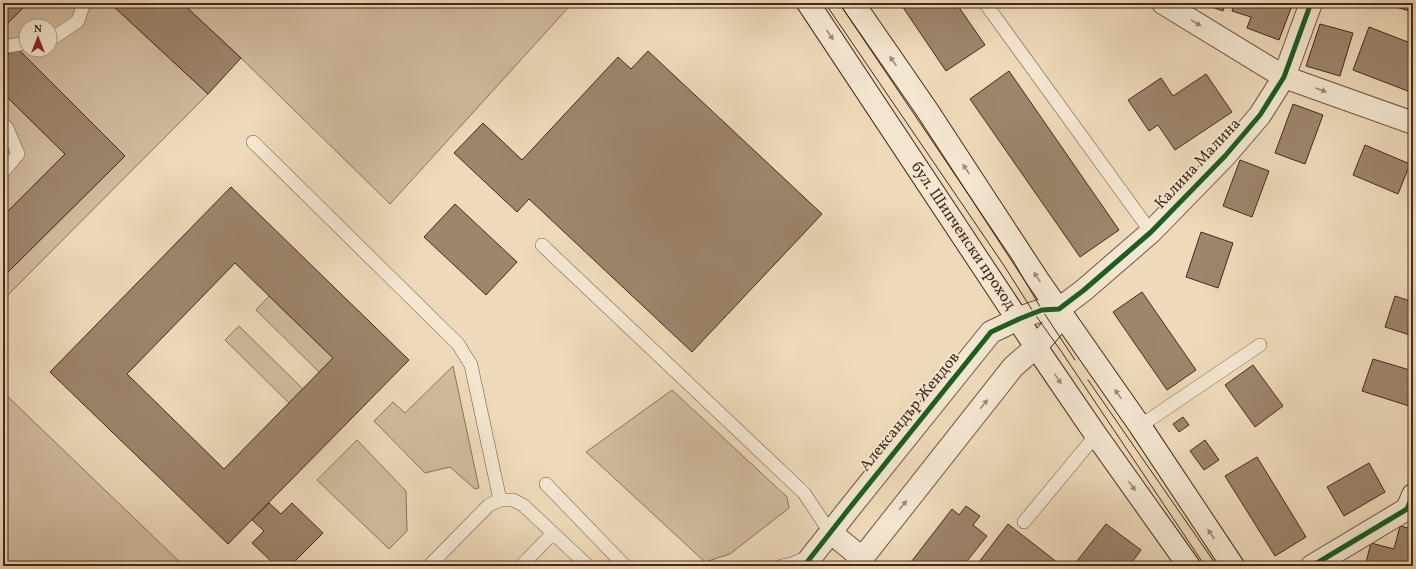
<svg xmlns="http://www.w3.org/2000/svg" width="1416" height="569" viewBox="0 0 1416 569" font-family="Vollkorn,serif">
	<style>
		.green { fill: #d1bc9f; stroke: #8c725d; fill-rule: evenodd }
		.building { fill: #9d856e; stroke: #46291b; fill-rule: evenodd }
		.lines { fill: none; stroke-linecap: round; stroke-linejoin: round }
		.service-casing { stroke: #705543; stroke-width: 14 }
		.minor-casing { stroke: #705543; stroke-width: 24 }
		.secondary-casing { stroke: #46291b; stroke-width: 24 }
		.service { stroke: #f4e7d2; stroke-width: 13 }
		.minor { stroke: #f4e7d2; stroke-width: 22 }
		.secondary { stroke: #f4e7d2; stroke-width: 22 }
		.tram { stroke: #46291b; stroke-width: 1 }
		.cycleway-casing { stroke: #f4e7d2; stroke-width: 8 }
		.cycleway { stroke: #1b5e20; stroke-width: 5 }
		.oneway { fill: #9d8876 }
		.labels { text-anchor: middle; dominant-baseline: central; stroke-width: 3.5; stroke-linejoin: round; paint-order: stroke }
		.street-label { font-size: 16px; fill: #46291b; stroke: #f4e7d2 }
	</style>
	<rect width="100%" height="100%" fill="#eedaba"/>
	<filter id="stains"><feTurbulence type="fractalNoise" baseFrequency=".005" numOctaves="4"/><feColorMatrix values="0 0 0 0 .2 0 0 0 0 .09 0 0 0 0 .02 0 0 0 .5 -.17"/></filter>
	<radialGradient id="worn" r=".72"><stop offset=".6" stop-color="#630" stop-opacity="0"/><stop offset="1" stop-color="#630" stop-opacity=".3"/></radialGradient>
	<path class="green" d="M18,3H110L208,94L3,300V277L125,156L15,48L3,60V28L23,8ZM26,26H50V50H26Z
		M182,3H568L567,9L390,204L241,58Z
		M3,93L65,154L3,216Z
		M269,296L333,358L319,372L256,310Z
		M239,326L303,389L289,403L225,340Z
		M453,366L479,488L475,489L450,467L425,473L374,421L393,402L405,413Z
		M672,390L787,497L789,508L730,554L705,562L586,452Z
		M3,392L184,566H3Z
		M357,440L406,491L407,531L389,549L317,480Z"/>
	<path class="building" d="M3,3H18L23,8L3,28Z
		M110,3H182L241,58L208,94Z
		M900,3H956L985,45L946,71Z
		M1201,3H1234L1233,6L1225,3L1223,11Z
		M1234,3H1293L1279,40L1247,28L1251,17L1232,11Z
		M1382,3H1413V12Z
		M1320,24L1353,33L1340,76L1306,66Z
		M1369,27L1413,44V93L1353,70Z
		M16,47L125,156L3,277V216L65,154L3,93V60Z
		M648,51L822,214L692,352L529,199L517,212L454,153L483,123L522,160L618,57L631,69Z
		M1009,71L1119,230L1080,257L970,99Z
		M1206,74L1232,112L1175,150L1158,125L1149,131L1128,100L1161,78L1173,96Z
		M1293,104L1323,115L1305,164L1275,153Z
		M1365,145L1410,164L1398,194L1353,175Z
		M1240,160L1269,171L1252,217L1223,206Z
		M231,187L409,360L228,544L50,372ZM235,263L333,358L224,469L127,374Z
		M455,204L517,262L486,295L424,237Z
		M1201,232L1233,243L1218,288L1186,277Z
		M1142,292L1196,370L1167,390L1113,312Z
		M1395,296L1413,302V336L1385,327Z
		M1373,359L1413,371V393L1409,406L1362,391Z
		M1253,365L1283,406L1255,427L1225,385Z
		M1183,417L1189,425L1179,432L1173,424Z
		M1205,440L1219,460L1204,470L1190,451Z
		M1257,457L1306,537L1275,556L1225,476Z
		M1369,463L1385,492L1344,516L1327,487Z
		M269,503L281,514L292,503L323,533L290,566H276L252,543L264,531L252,520Z
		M966,506L980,516L973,525L987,536L963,566H908L952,509L959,515Z
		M1008,524L1062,566H976Z
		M1106,524L1141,550L1129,566H1073Z
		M1400,526L1413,529V566H1365L1371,543L1394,549Z"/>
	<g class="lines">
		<g class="service-casing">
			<path id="service" d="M985,3L1151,232
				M50,40L78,21L84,3
				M3,47L26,43
				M3,124L7,128L18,154L3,172
				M253,142L458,344L471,365L500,500H513L523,505L588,566
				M542,245L804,493L830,532
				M1140,426L1260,345
				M546,484L625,566
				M1024,522L1096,435
				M429,566L489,505L500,500
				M521,566L553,533
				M781,566L791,564L811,556"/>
		</g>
		<g class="minor-casing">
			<path id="minor" d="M1163,3L1284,77L1413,123
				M1059,309L1084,290L1151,232L1225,156L1260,115L1284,77L1311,3
				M830,532L862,558
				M804,566L848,510L991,332C1007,325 1023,315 1040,311C1046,309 1053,310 1059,309
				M856,566L1013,367L1036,347L1053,327L1059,309
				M1312,566L1407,509L1413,495"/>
		</g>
		<g class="secondary-casing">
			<path id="secondary" d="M808,3L1036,347L1096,435L1189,566
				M853,3L927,110L1038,280L1140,426L1233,566"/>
		</g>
		<use href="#service" class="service"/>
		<use href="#minor" class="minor"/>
		<use href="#secondary" class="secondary"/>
		<path class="tram" d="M825,3L1003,264L1034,313L1061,351L1205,566
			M839,3L1012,259L1042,310L1075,360
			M1088,380L1217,566"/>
		<g class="cycleway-casing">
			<path id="cycleway" d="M804,566L848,510L991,332L1019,319L1034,313L1042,310L1059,309L1084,290L1151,232L1225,156L1260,115L1284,77L1311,3
				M1312,566L1407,509L1413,495"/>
		</g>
		<use href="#cycleway" class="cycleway"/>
	</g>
	<defs><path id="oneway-solid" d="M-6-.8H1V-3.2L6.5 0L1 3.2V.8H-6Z"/></defs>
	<g class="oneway">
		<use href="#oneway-solid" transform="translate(1196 23) rotate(31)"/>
		<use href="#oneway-solid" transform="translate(830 35) rotate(56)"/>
		<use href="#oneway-solid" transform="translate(893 61) rotate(-125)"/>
		<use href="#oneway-solid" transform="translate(1321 90) rotate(20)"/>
		<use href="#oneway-solid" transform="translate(966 169) rotate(-123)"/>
		<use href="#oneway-solid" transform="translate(1037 277) rotate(-124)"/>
		<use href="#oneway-solid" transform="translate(1058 379) rotate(56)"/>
		<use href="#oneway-solid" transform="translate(1118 394) rotate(-125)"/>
		<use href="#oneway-solid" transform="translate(984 404) rotate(-51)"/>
		<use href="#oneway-solid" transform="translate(1132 486) rotate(55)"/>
		<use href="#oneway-solid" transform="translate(903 505) rotate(-51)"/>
		<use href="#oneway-solid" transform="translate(1211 534) rotate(-124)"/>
	</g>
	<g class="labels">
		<g class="street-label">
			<text transform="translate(1198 164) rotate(-47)">Калина Малина</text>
			<text transform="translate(963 236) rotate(56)">бул. Шипченски проход</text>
			<text transform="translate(910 412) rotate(-51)">Александър Жендов</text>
		</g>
	</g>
	<rect width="1416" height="569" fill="none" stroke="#eedaba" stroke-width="16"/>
	<rect x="4" y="4" width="1408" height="561" fill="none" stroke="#46291b" stroke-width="2"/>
	<rect x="8" y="8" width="1400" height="553" fill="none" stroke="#46291b"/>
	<g transform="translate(38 38)"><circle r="19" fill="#f4e7d2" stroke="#ae9b89"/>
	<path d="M0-3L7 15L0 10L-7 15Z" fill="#8f2418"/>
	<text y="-6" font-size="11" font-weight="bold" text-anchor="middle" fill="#46291b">N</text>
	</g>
	<rect width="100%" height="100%" filter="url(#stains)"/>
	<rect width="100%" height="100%" fill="url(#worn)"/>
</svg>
